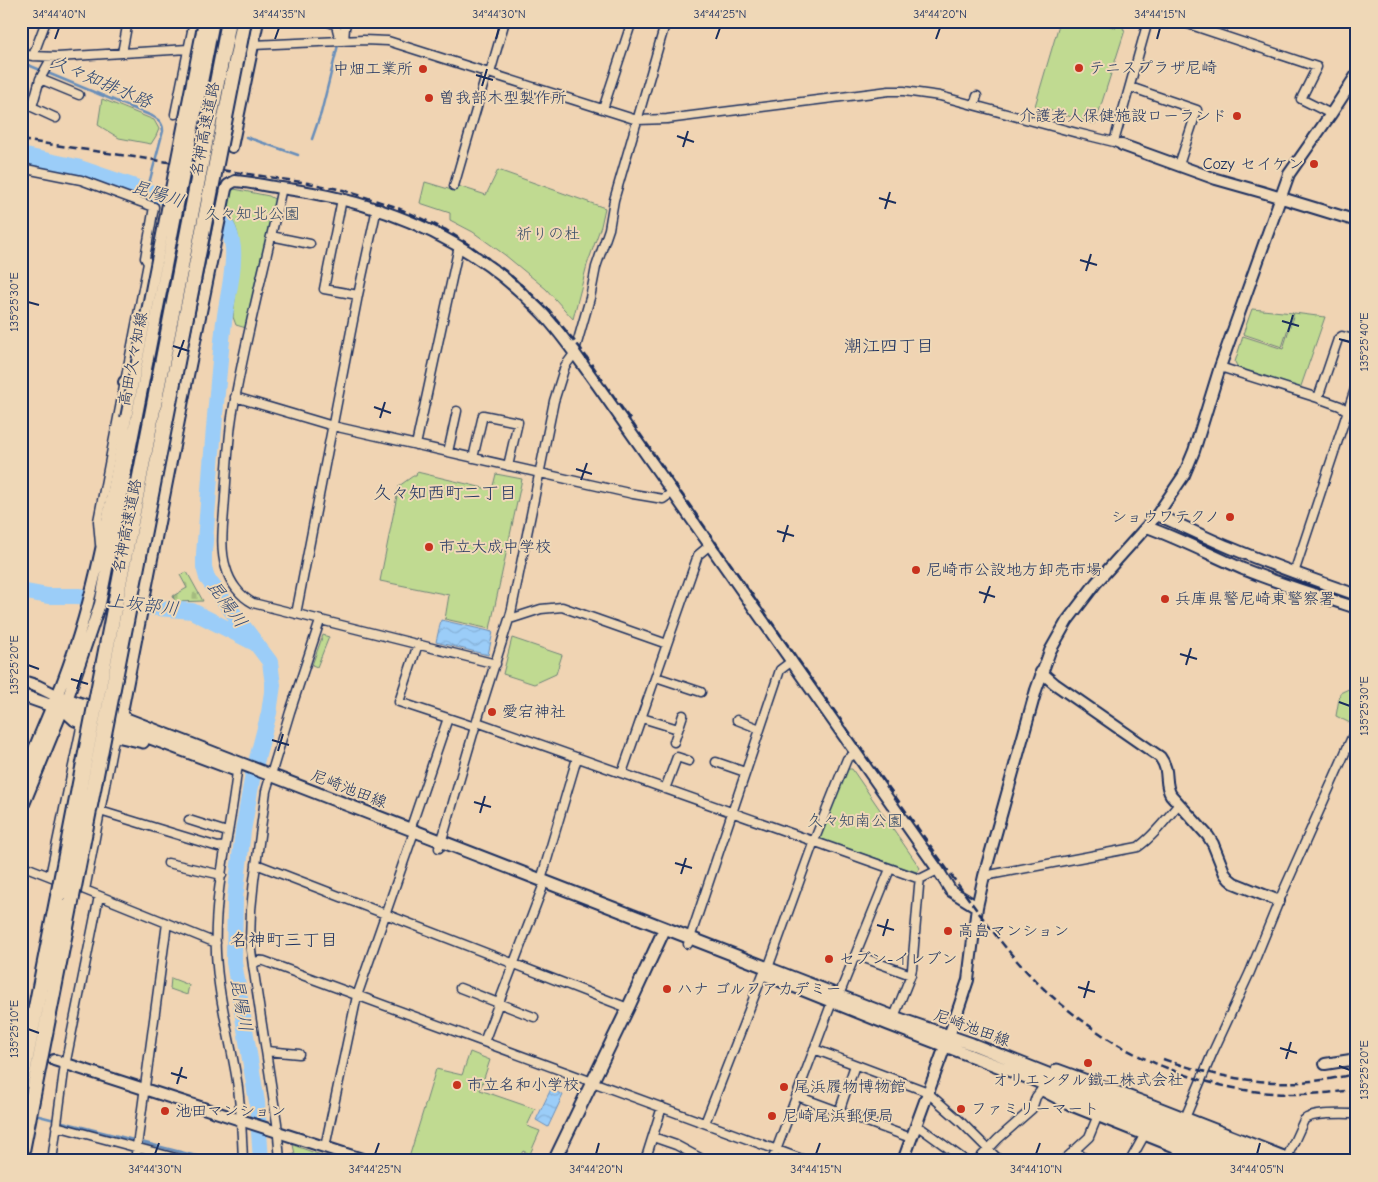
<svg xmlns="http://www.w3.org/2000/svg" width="1378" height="1182" viewBox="0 0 1378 1182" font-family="'Comic Neue','Klee One',sans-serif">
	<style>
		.green { fill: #c0da91; stroke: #6e8478 }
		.cemetery { fill: url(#cemetery-stones); stroke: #6e8478 }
		.water { fill: url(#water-waves); stroke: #688eba }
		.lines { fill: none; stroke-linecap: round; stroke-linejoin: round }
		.stream { stroke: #688eba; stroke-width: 2.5 }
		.river { stroke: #9bcdf8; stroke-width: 16 }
		.street-casing { stroke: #1b2f5e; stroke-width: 11 }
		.secondary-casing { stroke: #1b2f5e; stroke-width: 14 }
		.primary-casing { stroke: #1b2f5e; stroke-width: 15 }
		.highway-casing { stroke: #1b2f5e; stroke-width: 18 }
		.street { stroke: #efd8b7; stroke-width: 8 }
		.secondary { stroke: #efd8b7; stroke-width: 10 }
		.primary { stroke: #efd8b7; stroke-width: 11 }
		.highway { stroke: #efd8b7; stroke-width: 14 }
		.rail { stroke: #1b2f5e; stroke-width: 2.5; stroke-dasharray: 8 4; stroke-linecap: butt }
		.secondary-bridge-casing { stroke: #1b2f5e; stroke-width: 14; stroke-linecap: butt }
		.highway-bridge-casing { stroke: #1b2f5e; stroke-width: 18; stroke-linecap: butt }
		.secondary-bridge { stroke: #efd8b7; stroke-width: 10 }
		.highway-bridge { stroke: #efd8b7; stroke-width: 14 }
		.ticks { fill: none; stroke: #1b2f5e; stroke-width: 2 }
		.poi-dot { fill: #c8321e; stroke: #efd8b7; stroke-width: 2 }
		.labels { text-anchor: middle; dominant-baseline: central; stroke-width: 4; stroke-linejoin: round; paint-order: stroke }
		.poi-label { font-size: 16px; fill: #1b2f5e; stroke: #efd8b7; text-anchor: start }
		.street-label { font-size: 16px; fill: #1b2f5e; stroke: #efd8b7 }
		.park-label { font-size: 16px; fill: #344966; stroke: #efd8b7 }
		.water-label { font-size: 18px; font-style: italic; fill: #2e4775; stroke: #efd8b7 }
		.neighbourhood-label { font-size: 18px; fill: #1b2f5e; stroke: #efd8b7 }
		.neatline { fill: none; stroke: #1b2f5e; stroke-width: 2 }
		.ticks-label { font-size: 12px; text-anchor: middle; fill: #1b2f5e }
	</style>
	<defs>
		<pattern id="cemetery-stones" width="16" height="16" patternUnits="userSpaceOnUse" patternTransform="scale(1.25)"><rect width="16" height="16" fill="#c0da91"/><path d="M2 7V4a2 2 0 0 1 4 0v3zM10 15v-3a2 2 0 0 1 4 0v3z" fill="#a4bb7f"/></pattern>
		<pattern id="water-waves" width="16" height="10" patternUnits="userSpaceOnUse" patternTransform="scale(1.25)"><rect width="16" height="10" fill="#9bcdf8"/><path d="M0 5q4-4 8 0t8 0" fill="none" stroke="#85b0d7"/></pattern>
	</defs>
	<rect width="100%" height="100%" fill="#f0d4b3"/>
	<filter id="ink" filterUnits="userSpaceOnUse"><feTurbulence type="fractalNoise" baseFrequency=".02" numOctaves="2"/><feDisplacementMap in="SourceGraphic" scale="10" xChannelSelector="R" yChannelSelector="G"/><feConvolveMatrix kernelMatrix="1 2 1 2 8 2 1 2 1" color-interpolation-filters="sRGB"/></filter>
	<g filter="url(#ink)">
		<path class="green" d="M1060,21H1095L1116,28L1099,21H1126L1123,29L1125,30L1095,124L1035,106Z
			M102,99L154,120L159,129L156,136L151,144L119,138L98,125Z
			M498,170L605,208L601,226L587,265L573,319L546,289L505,255L473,232L450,220V213L420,203L425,182L455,191L458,186L486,195Z
			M234,189L269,196L276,200L246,328L236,325L233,317C235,294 244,249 236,228C234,221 229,216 225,211L230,193Z
			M1252,309L1293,313L1282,347L1243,334Z
			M1294,313L1325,317L1300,389L1238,368L1235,362L1243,336L1283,349Z
			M417,472L492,490L496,474L522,479L490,629L445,619L449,595L380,581L399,486L413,476H416Z
			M323,635L329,637L317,667L312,665Z
			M512,638L562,655L556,674L534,684L503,674Z
			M1353,687L1357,689V712L1350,723L1336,716L1340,693Z
			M845,769H852L920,868L917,872L822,840L820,836Z
			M171,978L189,985L187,995L170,989Z
			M470,1052L490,1060L480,1090L535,1109L527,1126L540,1131L530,1154L523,1151L517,1161H408L436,1069L462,1075Z
			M293,1145L337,1161H286V1156L295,1154Z"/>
		<path class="cemetery" d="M187,572L203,601L175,602L173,596L187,588L180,575Z"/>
		<path class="water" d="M441,620L493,632L488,655L436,642Z
			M551,1089L563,1095L548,1127L536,1120Z"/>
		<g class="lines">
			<path class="stream" d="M340,28L341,21
				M21,62L152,116C159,120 163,123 163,131L147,191
				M246,137L298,155
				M312,139L321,113L338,45
				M39,1116L216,1161"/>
			<path class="river" d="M21,155L77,167L147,191L210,211C226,219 231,231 233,248C235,273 225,305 223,331C215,405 210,480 204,554V567L207,578L270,662L273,685L269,713L253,774L243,831L235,899L234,962L257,1102L261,1161
				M21,591L48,596H78L148,607L192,611L255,643"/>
			<g class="street-casing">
				<path id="street" d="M326,21L336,25L338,33L344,41
					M779,21L782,22V21
					M1179,21L1317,67L1301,99L1331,114
					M344,41L345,28L347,21
					M253,45L363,40L388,41L637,120L667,119L889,91H904L940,96L1077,133L1114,142L1122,145
					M122,53L128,21
					M21,54L33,56L57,57L188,49L251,55
					M33,56L46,21
					M52,57L40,79L79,95
					M490,73L505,21
					M40,79L32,107L56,118
					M1130,87L1197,110L1179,165
					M974,105L977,96
					M603,109L632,21
					M175,114L194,21
					M1114,142L1148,21
					M21,168L81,180L154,207L145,258L148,263L98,521L100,544
					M454,186L487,72
					M283,188L281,192C265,267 244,341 232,417C228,444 227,470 225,497C224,518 219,548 226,568C230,583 240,596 253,603L496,664
					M342,199L324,289L358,295
					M271,236L310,244
					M1220,367L1318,398L1340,406L1348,411
					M235,397L333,426L633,494L663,499L673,492
					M1318,398L1338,339L1342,336L1357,340
					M416,445L459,246
					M448,452L457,411
					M473,458L483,415L518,422L508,466
					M1294,573L1357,383
					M296,614L358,295L377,208
					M510,619L541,609L562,607L667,644
					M418,644L399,702L475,727
					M656,677L701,692
					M642,718L678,729
					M737,720L760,729
					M477,722L920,879
					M674,742L683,715
					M716,762L745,772
					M239,764L237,771C231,831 213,891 216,953C218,996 230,1038 237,1081C241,1107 242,1134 243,1161
					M622,773L698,555L710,545
					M665,789L677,757L689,761
					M100,811L218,847L225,846
					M189,820L227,832
					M410,830L448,718
					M439,848L445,830L475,727L511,613L554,401L565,366L574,354L590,298L596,267L609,229L614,200L666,21
					M168,863L222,875
					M256,864L628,1008
					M21,865L85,890L216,943
					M50,876L82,723
					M984,876L1138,847C1154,836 1166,819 1179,804
					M541,880L577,758
					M85,890L113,744L116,735
					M688,944L780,670L792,661
					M856,955L911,975
					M253,966C255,961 259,960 264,961L807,1161
					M768,968L814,841L834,791L847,759L856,753
					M460,988L534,1017
					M894,1017L910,977L912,969L919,886L920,879L938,870
					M484,1042L542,889
					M814,1049L928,1092
					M267,1051L299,1054
					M928,1093L960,1121L1000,1161
					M797,1096L911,1138
					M839,1112L855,1065
					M1185,1118L1212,1054L1250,972L1279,901L1357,726
					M705,1123L763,974
					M56,1126L187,1161
					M915,1127L922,1129L966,1161
					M653,1137L676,1145L702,1159
					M325,1147L357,996L414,832
					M1074,1150L1088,1161
					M52,1161L64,1071L99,896
					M135,1161L167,923
					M280,1161L277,1123L253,966L250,942L251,910L254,880L266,791L290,712L320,621
					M645,1161L662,1107
					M772,1161L832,1002L839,995L890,869
					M977,1161L998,1139L1032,1109L1036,1097L1042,1089
					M1063,1161L1089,1137L1098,1115
					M1130,1161L1145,1134
					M1174,1161L1181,1148
					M1289,1161V1153L1304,1120C1312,1112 1344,1114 1357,1114"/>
			</g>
			<g class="secondary-casing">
				<path id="secondary" d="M1122,145L1216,179L1262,192L1357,221
					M232,147L258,21
					M124,382L163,388
					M1348,411L1357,414
					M1157,515C1182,525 1206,538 1231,548C1272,565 1314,580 1357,595
					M1147,527C1180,539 1211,555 1243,569C1280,584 1319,596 1357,608
					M1041,672L1055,684L1160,757C1171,772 1163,782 1171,795L1208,836L1213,844L1225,874L1229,879L1234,883L1279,901
					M57,696C94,606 109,513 126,418
					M67,700L100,604L136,420
					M121,717L183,400L226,189L228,185L235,181C251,182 266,186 281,188C382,201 472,238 543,314C563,335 579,360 596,383L938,870L951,891L977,907
					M54,1060L368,1161
					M1325,1064L1357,1059
					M903,1161L954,1022L968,980L977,907L984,876L1036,690L1050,651L1067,621L1096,583L1157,515L1184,475L1194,451L1220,367L1289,174L1331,114L1357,74"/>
			</g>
			<g class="primary-casing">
				<path id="primary" d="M21,681L37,686L57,696L121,717L894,1017L972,1044L1268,1161
					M21,695L52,706L81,712L233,769
					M63,709L75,720L121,737L143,742
					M21,781L55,700
					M21,810L65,703
					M766,975L888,1024L1029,1078L1239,1161
					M1057,1070L1076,1077L1153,1106L1294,1161
					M1043,1090L1074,1106L1212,1161
					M554,1161L628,1008L665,928"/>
			</g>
			<g class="highway-casing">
				<path id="highway" d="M21,1083L58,896
					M21,1156L71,902"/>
			</g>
			<use href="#street" class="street"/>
			<use href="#secondary" class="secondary"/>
			<use href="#primary" class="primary"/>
			<use href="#highway" class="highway"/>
			<path class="rail" d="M21,140L308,183L343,190L393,206L423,219L446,230L468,244L507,272L549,310L581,349C678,489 776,629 875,768C901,805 928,842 954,879C982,917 1009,956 1044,989C1063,1007 1085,1023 1107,1038C1126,1050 1146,1060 1167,1068C1229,1093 1291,1100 1357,1089
				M1163,1059C1226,1081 1291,1091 1357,1073"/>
			<g class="secondary-bridge-casing">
				<path id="secondary-bridge" d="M126,418L204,21
					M136,420L214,21"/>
			</g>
			<g class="highway-bridge-casing">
				<path id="highway-bridge" d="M58,896L229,21
					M71,902L244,21"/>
			</g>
			<use href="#secondary-bridge" class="secondary-bridge"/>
			<use href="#highway-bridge" class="highway-bridge"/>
		</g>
	</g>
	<path class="ticks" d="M55,39L59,28M275,39L279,28M496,39L499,28M716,39L720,28M936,39L940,28M1157,39L1160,28M476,75L493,80M482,86L487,69M677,136L694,142M683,147L688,131M879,198L896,203M885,209L890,192M1080,260L1097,265M1086,271L1091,254M28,302L39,305M1282,321L1299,326M1288,332L1293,315M1339,339L1350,342M173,346L189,351M178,357L184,340M374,407L391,413M380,418L385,402M576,469L592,474M581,480L587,463M777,531L794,536M783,542L788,525M979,592L995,597M984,603L990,586M1180,654L1197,659M28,665L39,669M1186,665L1191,648M71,679L88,684M77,689L82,673M1339,702L1350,706M272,740L289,745M278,751L283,734M474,802L491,807M480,813L485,796M675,863L692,868M681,874L686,858M877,925L894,930M883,936L888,919M1078,987L1095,992M1084,998L1089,981M28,1029L39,1033M1280,1048L1297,1053M1286,1059L1291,1042M1339,1066L1350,1070M171,1073L187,1078M177,1084L182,1067M155,1154L159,1143M375,1154L379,1143M596,1154L599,1143M816,1154L820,1143M1036,1154L1040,1143M1257,1154L1260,1143"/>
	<g class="poi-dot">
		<circle cx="1079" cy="68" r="5"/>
		<circle cx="423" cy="69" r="5"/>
		<circle cx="429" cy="98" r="5"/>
		<circle cx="1237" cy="116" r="5"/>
		<circle cx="1314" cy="164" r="5"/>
		<circle cx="1230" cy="517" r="5"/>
		<circle cx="429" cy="547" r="5"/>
		<circle cx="916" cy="570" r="5"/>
		<circle cx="1165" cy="599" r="5"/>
		<circle cx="492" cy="712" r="5"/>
		<circle cx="948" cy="931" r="5"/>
		<circle cx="829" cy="959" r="5"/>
		<circle cx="667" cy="989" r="5"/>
		<circle cx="1088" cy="1063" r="5"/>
		<circle cx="457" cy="1085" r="5"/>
		<circle cx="784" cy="1087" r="5"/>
		<circle cx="961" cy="1109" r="5"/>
		<circle cx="165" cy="1111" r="5"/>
		<circle cx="772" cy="1116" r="5"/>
	</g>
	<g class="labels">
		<g class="poi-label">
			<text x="1089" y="68">テニスプラザ尼崎</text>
			<text x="413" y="69" text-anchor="end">中畑工業所</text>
			<text x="439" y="98">曽我部木型製作所</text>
			<text x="1227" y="116" text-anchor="end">介護老人保健施設ローランド</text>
			<text x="1304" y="164" text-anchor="end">Cozy セイケン</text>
			<text x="1220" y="517" text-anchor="end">ショウワテクノ</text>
			<text x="439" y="547">市立大成中学校</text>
			<text x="926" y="570">尼崎市公設地方卸売市場</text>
			<text x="1175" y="599">兵庫県警尼崎東警察署</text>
			<text x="502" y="712">愛宕神社</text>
			<text x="958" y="931">高島マンション</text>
			<text x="839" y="959">セブン-イレブン</text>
			<text x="677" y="989">ハナ ゴルフアカデミー</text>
			<text x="1088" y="1080" text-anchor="middle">オリエンタル鐵工株式会社</text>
			<text x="467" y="1085">市立名和小学校</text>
			<text x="794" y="1087">尾浜履物博物館</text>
			<text x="971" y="1109">ファミリーマート</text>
			<text x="175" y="1111">池田マンション</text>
			<text x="782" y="1116">尼崎尾浜郵便局</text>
		</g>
		<g class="street-label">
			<text transform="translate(205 129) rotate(-79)">名神高速道路</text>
			<text transform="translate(133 359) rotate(-79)">高田久々知線</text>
			<text transform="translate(127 526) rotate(-79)">名神高速道路</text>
			<text transform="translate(349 789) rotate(21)">尼崎池田線</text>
			<text transform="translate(972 1028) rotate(20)">尼崎池田線</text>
		</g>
		<g class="park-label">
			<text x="252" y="214">久々知北公園</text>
			<text x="548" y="234">祈りの杜</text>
			<text x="855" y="821">久々知南公園</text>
		</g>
		<g class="water-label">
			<text transform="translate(101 82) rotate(23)">久々知排水路</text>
			<text transform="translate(158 194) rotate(18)">昆陽川</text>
			<text transform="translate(227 604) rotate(54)">昆陽川</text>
			<text transform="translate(143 605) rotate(7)">上坂部川</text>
			<text transform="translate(241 1005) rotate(80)">昆陽川</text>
		</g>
		<g class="neighbourhood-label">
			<text x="889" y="346">潮江四丁目</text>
			<text x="445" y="493">久々知西町二丁目</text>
			<text x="284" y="940">名神町三丁目</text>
		</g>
	</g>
	<rect width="1378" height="1182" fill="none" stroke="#efd8b7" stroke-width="55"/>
	<rect x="28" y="28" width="1322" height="1126" class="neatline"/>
	<g class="ticks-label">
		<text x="59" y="18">34°44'40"N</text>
		<text x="279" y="18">34°44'35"N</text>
		<text x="499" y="18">34°44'30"N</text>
		<text x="720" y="18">34°44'25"N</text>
		<text x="940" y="18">34°44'20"N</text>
		<text x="1160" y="18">34°44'15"N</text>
		<text transform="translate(14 302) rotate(-90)" y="4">135°25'30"E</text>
		<text transform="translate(1364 342) rotate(-90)" y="4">135°25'40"E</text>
		<text transform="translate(14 665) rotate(-90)" y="4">135°25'20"E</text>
		<text transform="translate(1364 706) rotate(-90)" y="4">135°25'30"E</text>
		<text transform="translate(14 1029) rotate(-90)" y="4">135°25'10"E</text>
		<text transform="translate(1364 1070) rotate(-90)" y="4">135°25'20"E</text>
		<text x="155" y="1173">34°44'30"N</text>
		<text x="375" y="1173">34°44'25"N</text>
		<text x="596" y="1173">34°44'20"N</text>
		<text x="816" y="1173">34°44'15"N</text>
		<text x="1036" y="1173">34°44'10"N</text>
		<text x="1257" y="1173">34°44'05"N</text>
	</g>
</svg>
